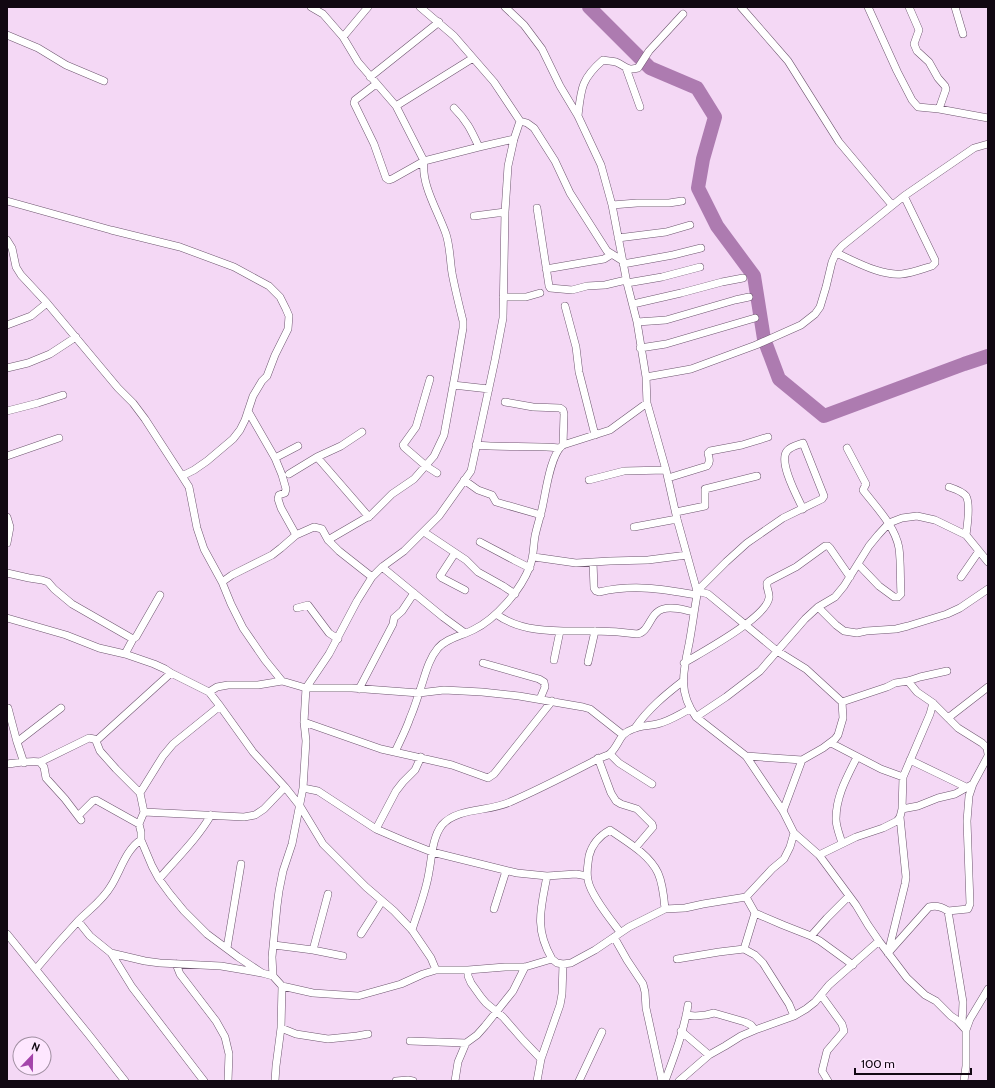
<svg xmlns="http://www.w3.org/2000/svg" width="995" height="1088" viewBox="0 0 995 1088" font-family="Cabin,sans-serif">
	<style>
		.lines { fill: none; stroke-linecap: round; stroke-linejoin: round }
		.river { stroke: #ad7bb0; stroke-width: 14 }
		.minor-casing { stroke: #6e566f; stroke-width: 8 }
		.minor { stroke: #fff; stroke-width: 7 }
	</style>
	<rect width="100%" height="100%" fill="#f4d8f5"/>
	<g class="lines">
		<path class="river" d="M589,7L650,68L697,88L715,117L703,159L698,188L717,226L754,276L764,339L779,379L824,416L964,364L988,356"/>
		<g class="minor-casing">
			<path id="minor" d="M311,7L323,14L343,37L358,62L396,106L424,161C421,185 438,211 446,234C450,246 450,260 452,273C455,289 459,305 463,321V328L455,375L444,435L434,456L414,479L392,494L371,515L328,540
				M420,7L454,36L494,82L520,121L527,123L534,128L555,161L570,193L607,251L623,261
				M505,7L524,25L542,49L560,86L578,116L601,165L612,205L627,283L637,322L646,377L647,403L666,470L677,519L697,591V595C694,612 692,628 689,644C683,672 678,693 696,717L746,756L783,811L794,833L819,855L856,905L868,925L879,941L829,985L815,1002L806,1009L794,1016L755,1030L741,1036L725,1046L709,1055L679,1081
				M741,7L788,61L839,142L892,205
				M868,7L897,71L912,100L918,107L939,109L988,118
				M909,7L919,30L914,44L917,51L929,62L938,78L945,86L946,89L939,109
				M955,7L963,34
				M7,35L38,48L66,65L104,81
				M343,37L368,7
				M626,68L640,107
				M370,77L439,22
				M376,84L355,100L354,103L374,144L386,178L389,180L392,179L424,161L479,147L514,139
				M396,106L473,58
				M454,108C467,121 471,130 479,147
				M578,116C581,89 581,79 603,60C607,61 612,61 616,62C626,66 626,71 638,68L649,51L683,14
				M7,201L111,230L180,247L234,267L256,279L269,286L280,297L286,309L289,316L288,329L275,355L267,376L262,381L253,396L245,420L240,430L233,439L207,461L194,470L182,476
				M612,205L637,203H669L682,201
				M537,208L549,286L550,288L572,290L587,286L605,285L626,280
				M474,216L505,212
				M618,238L666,232L690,225
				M7,240L12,248L16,267L21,275L47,303L118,388L133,403L145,419L182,476L189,487L197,528L204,549L222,582L231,604L243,628L265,660L282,681
				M836,253C855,261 880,276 902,274C912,273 922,269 932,266L935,263V260L904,196
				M623,264L673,255L701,248
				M546,269L604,259L612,254
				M627,283L662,277L700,267
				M503,297H526L540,293
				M633,304L681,293L722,282L743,278
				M565,306L576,347L579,372L595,435
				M637,322L666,320L735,300L749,297
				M7,325L31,316L47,303
				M640,348L666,344L755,318
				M7,368L28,363L50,354L76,337
				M646,377L691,369L756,345L801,325L815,314L820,307L826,287L832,262L836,253L842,246L904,196L974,148L988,144
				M430,379L416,427L403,445L404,447L426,466L437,473
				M453,385L489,389
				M505,402L533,407L560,408L563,410L564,414L563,445
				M7,411L38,403L63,395
				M248,411L275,458L282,475L286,489L285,493L279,495L278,499L281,508L296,535
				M476,445C504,448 531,445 559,448
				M847,448L866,484L863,490C876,507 895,526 899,548C901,563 900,579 901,594L898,597H894L879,586L858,564
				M7,456L59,438
				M317,457L369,517
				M275,458L298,446
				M289,474L317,457L341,446L362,432
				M668,478L707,466C711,462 709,458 708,453L710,451L742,445L768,437
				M464,480L478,490L492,495L496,502L541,515
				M589,480L624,471L666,470
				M949,487C955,489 962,491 966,496C971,504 967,527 966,535
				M676,512L705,506V489L757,476
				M7,517L10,527L7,543
				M634,527L677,519
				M424,532L466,560L478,572L503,586L515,594
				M480,542L514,560L530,568
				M455,553L440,576L442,578L465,590
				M534,557L576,563L610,561L648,560L687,555
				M593,562L594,588L596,591L599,592C634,584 662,589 697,595
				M382,567L443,617L465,633
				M7,573L29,578L42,580L48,582L54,589L72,604L133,639L136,637L160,595
				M961,577L979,551
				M222,582L232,575L272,555L281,548L296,535L314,527L322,529L328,540L339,551L372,577
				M818,607L836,625L844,631L857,633L866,631L896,629L908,626L947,614L960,608L988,589
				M297,608L308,605L329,633L338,639
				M496,614C523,634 561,631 594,631C608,631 623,632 637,634C650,632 649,613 663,609C673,606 684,610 694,612
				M7,618L66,635L99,648L125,654L154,664L165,669L171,673L209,692L220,706L253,752L285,787L300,806L323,844L366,887L394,911L412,930L431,958L436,970
				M125,654L133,639
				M554,660L560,631
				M588,662L595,631
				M483,663L539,679L544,682L545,687L540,699
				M684,663C702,652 766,618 769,598C770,593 766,588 767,583L769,581L796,567L825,546H828L830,548L850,577
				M171,673L96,741L100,751L116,769L140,793L144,812L139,824L141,832V840L152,866L159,879L170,894L184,911L207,934L238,957L262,973
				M908,681L917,692L933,703L958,728L982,743L987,748L988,754
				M359,689L393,624L394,618L402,611L414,593
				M209,692L217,687L228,685H258L282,681L306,688H352L419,693L444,690L482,692L519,696L583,707L590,709L623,735
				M842,702L887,687L895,683L908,681L920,677L947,671
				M8,708L17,742L24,763
				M696,717L726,697L760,671L805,619L818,607L835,597L844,586L869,546L878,535L889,523L902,518L917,516L935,520L966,535L988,562
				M948,718L988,687
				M304,722L381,749L452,765L488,778L494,774L552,701
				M635,728C648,709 665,695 683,681
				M17,742L61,708
				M831,743L881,769L903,777
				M395,752C400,741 406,730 410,718C414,709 417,699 420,690C425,676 428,660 438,648C447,638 461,636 473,630C496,619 521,590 530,566C534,556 533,547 535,536C537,526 541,515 543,504C546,490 551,453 563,445L610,430L647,403
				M610,754L619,763L652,784
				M746,756L802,760L823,748L835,739L838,735L843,718L842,702L806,669L777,651L708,594L697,591L726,562L747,543L783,518L822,499L824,496L803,443C798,445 791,446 787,451C778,462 797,496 803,509
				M598,758L611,793L616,801L621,804L637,809L652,824L653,827L636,847
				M910,760L966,787
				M40,762L44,767L46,778L65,799L81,820
				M7,764C17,763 32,760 40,762L89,738L94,739L96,741
				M303,788L318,791L376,829L404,841L432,852L517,873L547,876L576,874L587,876
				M140,793L163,756L173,744L220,706
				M902,809L918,806L938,798L955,794L973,784L988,756
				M783,811L802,760
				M144,812L244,817L255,815L264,809L285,787
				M78,816L93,801L96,800L139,824
				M900,817L906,877L905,884L888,953L929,907C937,905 942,907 948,911
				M376,829L396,791L403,782L415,770L421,757
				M842,843C840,836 836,827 836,819C836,796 847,777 857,757
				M819,855L856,837L883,828L897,821L900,817L902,809L903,777L930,714L933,703
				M547,876C541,908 534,928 552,959
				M159,879C177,858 197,839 211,815
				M494,909L506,871
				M755,913L783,925L811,936L820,941L853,965
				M78,921L90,936L111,953L145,961L160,963L221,966L262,973L273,976L282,986L281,1028L276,1066L275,1081
				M412,930C418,911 426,892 429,872C432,857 432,838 442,825C458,807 489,812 510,802C538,790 565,776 592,762C597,759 603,757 608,755C615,751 618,741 623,735C625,733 630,730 633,729C641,725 649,726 657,724C668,722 680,714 690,709
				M620,932C611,920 590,894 588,880C586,872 588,864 589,856C592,844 599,836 610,830C627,842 649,854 658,873C663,884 664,897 665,909
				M7,934L89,1035L125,1081
				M361,934L382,901
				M811,936L827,918L849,896
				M614,937L627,960L643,984L645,992L646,1008L662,1081
				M879,941L907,978L925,995L936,1001L951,1016L957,1020L966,1030V1066L964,1081
				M274,945L313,950L343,956
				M227,948L241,864
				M744,949L755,913L746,897
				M313,950L328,894
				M111,953L132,987L204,1081
				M677,959L719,952L744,949L755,955L763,963L789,1004L794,1016
				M176,964L180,974L216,1021L225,1037L229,1054L228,1081
				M36,969C50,952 64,936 79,920C90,909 103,900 111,886C120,872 126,849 141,840
				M468,970V976L471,983L481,997L486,1003L503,1017L523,1040L541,1059
				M273,976L272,957L277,906L279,891L283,871L292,844L303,788L306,741L304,722L306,688L329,654L357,601L372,577L382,567L404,551L439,516L471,471L495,360L503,318L505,212L508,166L514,139L520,121
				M282,986L313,993L358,996L401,984L423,974L436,970H468L505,967H525L552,959L557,963L563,964L571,963L595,950L629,927L665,909L685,908L703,904L746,897L772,869L784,859L790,847L794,833
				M821,995L842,1024L844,1031L827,1051L822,1071L828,1081
				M686,1015L695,1016L706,1015L714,1013L745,1022L751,1025L755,1030
				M962,1025L963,1002L948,911L968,909L970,904L967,821L969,796L973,784
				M281,1028L296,1034L328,1039L357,1036L368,1034
				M966,1030L970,1019L988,989
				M681,1031L709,1055
				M410,1041L466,1043
				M396,1081L408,1080L413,1081
				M455,1081L458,1062L466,1043L477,1035L485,1026L513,991L525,967
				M537,1081L541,1059L560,1005L562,994L563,964
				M579,1081L602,1032
				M665,1081C674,1057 684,1031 688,1005"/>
		</g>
		<use href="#minor" class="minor"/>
	</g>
	<rect width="995" height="1088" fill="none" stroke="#110812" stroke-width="16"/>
	<g transform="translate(32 1056) rotate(22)"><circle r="19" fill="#fee7ff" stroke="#9f8ea0"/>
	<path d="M0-3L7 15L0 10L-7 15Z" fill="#a444ab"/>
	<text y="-6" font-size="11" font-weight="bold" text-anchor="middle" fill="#110812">N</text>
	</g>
	<path d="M855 1068v6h116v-6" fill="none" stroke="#110812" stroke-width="2"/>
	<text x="861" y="1068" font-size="12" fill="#110812" stroke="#fee7ff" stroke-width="3" paint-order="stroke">100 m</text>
</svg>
